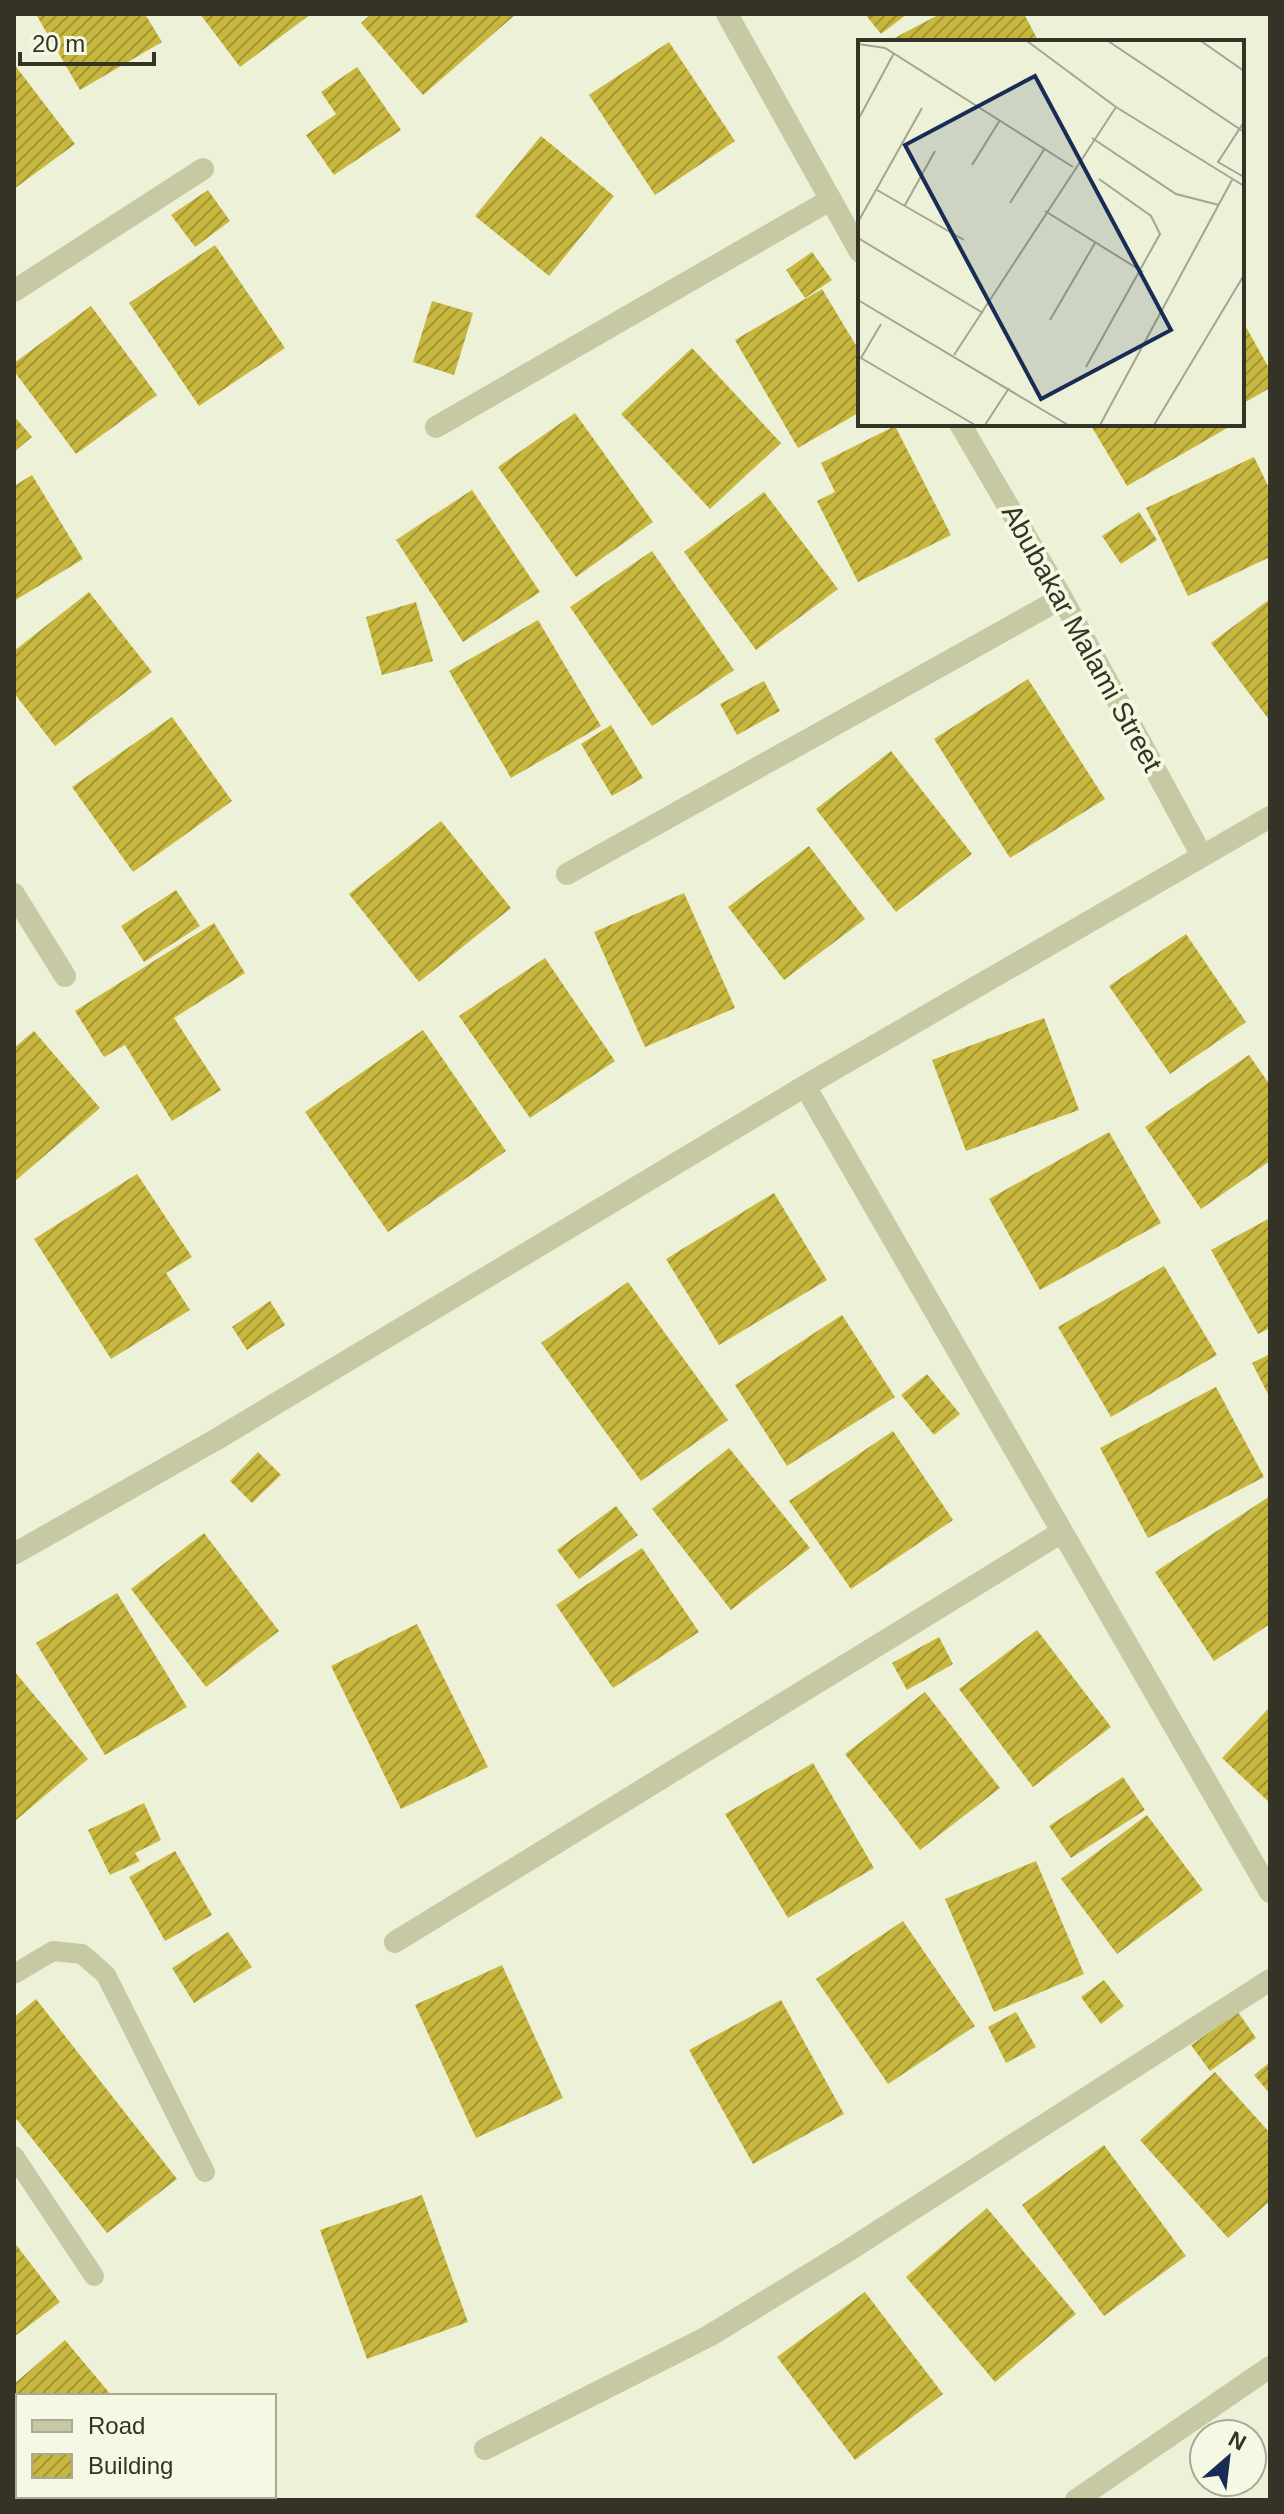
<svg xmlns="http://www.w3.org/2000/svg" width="1284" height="2514" viewBox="0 0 1284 2514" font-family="Helvetica,sans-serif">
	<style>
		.building { fill: url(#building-hatch) }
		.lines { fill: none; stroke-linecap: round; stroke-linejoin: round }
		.service { stroke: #c6c9a3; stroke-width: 20 }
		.minor { stroke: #c6c9a3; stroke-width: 22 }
		.labels { text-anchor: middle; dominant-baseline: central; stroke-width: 8; stroke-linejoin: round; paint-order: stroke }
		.street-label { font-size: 28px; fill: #343325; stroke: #f5f9e3 }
		.inset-road { fill: none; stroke: #a3a590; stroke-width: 2 }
		.view { fill: #1a2c56; fill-opacity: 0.15; stroke: #1a2c56; stroke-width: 4 }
		.inset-edge { fill: none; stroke: #343325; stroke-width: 4 }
	</style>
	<defs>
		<pattern id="building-hatch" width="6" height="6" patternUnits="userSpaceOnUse" patternTransform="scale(2)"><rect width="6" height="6" fill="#c8b73e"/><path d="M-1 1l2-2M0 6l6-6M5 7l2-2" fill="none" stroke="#a39534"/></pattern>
	</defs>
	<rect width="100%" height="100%" fill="#edf1d7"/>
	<path class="building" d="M41,14H145L162,42L80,90L37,16Z
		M200,14H311L240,67Z
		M371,14H516L423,95L361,23Z
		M865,14H907L881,34Z
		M940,14H1024L1039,42H887Z
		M669,42L735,141L655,195L589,95Z
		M14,64L75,144L14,189Z
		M357,67L401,130L334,175L306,135L336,114L321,92Z
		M541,136L614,196L549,276L475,216Z
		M208,190L230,221L195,247L171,215Z
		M215,245L285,348L199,406L129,303Z
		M812,252L832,280L805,298L786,270Z
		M822,289L860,352V412L798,448L735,340Z
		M432,301L473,313L454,375L413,362Z
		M91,306L157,395L76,454L14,371V363Z
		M1246,327L1270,370V388L1242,404V329Z
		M692,348L781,443L710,509L621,414Z
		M575,413L653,522L576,577L498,467Z
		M14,416L32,437L14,452Z
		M1090,424H1234L1127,486Z
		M895,426L951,535L858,582L817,501L835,492L821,463Z
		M1254,457L1270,490V557L1188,596L1146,508Z
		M32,475L83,559L14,601V486Z
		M472,490L540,592L463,642L396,540Z
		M764,492L838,589L756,650L684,552Z
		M1139,512L1157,540L1121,564L1102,536Z
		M652,551L734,670L652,726L570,607Z
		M89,592L152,672L55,746L14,693V651Z
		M1270,599V721L1211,643Z
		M416,602L433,661L382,675L366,617Z
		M538,620L601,726L511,778L449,671Z
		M1028,679L1105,799L1010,858L934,739Z
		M764,681L780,711L737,735L720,704Z
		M172,717L232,801L133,872L72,787Z
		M611,725L643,778L612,796L581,744Z
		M891,751L972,854L896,912L816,809Z
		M441,821L511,908L419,982L349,894Z
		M809,846L865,919L784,980L728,907Z
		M176,890L200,926L144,962L121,926Z
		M684,893L735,1008L645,1047L594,932Z
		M214,923L245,973L174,1018L221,1090L172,1121L125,1045L104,1057L75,1011Z
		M1186,934L1246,1022L1170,1074L1109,986Z
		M545,958L615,1061L530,1118L459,1016Z
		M1044,1018L1079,1110L966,1151L932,1060Z
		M423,1030L506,1151L388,1232L305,1112Z
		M34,1031L100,1108L14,1182V1048Z
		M1249,1055L1270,1085V1161L1201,1209L1145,1127Z
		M1109,1132L1161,1223L1040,1290L989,1199Z
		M137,1174L192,1257L166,1273L190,1310L111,1359L34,1239Z
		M774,1193L827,1280L719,1345L666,1259Z
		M1270,1218V1328L1258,1334L1211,1250Z
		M1164,1266L1217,1355L1111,1417L1058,1327Z
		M628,1282L728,1420L641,1481L541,1343Z
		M270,1301L285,1325L247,1350L232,1327Z
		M842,1315L895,1397L787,1466L735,1385Z
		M1270,1354V1398L1252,1363Z
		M927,1374L960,1414L934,1435L901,1395Z
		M1216,1387L1264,1477L1148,1538L1100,1448Z
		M893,1431L953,1520L851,1589L789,1501Z
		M729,1448L810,1548L731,1610L652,1509Z
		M258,1452L281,1475L252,1503L230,1481Z
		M1270,1496V1624L1214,1661L1155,1572Z
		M616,1506L638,1535L579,1579L557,1550Z
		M204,1533L279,1631L206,1687L131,1589Z
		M642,1548L699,1632L613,1688L556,1605Z
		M117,1593L187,1707L105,1755L36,1643Z
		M417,1624L488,1767L401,1809L331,1666Z
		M1037,1630L1111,1727L1033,1787L959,1689Z
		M939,1637L953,1664L907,1690L892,1663Z
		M14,1671L88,1759L15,1821L14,1819Z
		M925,1692L1000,1788L920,1850L845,1754Z
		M1270,1707V1803L1222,1758Z
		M813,1763L874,1868L788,1918L725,1814Z
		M1123,1777L1145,1810L1071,1858L1049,1826Z
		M144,1803L161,1840L135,1853L140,1861L110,1875L88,1830Z
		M1147,1815L1203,1890L1117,1954L1061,1879Z
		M175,1851L212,1915L165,1941L129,1877Z
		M1036,1861L1084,1974L994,2012L945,1899Z
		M903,1921L975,2026L888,2084L816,1979Z
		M228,1932L252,1967L194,2003L172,1968Z
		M502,1965L563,2098L476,2138L415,2005Z
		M1104,1980L1124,2006L1101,2024L1081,1997Z
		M36,1999L177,2179L107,2233L14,2116V2017Z
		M781,2000L844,2114L753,2164L689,2050Z
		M1016,2012L1036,2047L1006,2063L988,2027Z
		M1238,2012L1256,2038L1210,2071L1191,2045Z
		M1270,2062V2094L1254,2075Z
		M1215,2072L1270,2133V2201L1228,2238L1140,2140Z
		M1104,2145L1186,2256L1104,2316L1022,2205Z
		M422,2195L468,2322L367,2359L320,2230Z
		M987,2208L1076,2314L995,2382L906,2277Z
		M14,2242L60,2302L14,2337Z
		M865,2292L943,2394L855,2460L777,2357Z
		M65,2340L112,2396H18V2478L14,2473V2384Z
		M91,2496H165L167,2500H84Z"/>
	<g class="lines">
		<path class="service" d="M14,1974L53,1951L82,1954L106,1975L205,2172
			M14,2156L94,2276"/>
		<path class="minor" d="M727,14L860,252
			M14,291L203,169
			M960,424L1062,598L1201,854
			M436,427L830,200
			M567,874L1062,598
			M14,894L65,976
			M805,1086L1270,1892
			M14,1554L217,1439L805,1086L1270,817
			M395,1942L1062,1532
			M485,2449L709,2336L846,2252L1270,1980
			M1076,2500L1270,2367"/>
	</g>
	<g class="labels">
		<g class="street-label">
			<text transform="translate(1082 638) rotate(61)">Abubakar Malami Street</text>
		</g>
	</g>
	<g transform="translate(858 40)">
		<rect width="386" height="386" fill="#edf1d7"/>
		<path class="inset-road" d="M169,1L258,67M250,1L386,92M343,1L386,31M0,4L27,8L215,127M0,80L36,13M386,82L360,122L386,137M234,98L318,154L361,165M114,125L142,80M19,150L106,200M152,163L187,108M47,165L77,111M187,171L285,232M0,182L64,68M0,198L125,273M0,260L210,385M192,280L237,203M23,284L3,318L117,385M96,315L258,67L386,146M228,327L302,194L293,176L241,139M127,385L151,348M242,385L374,140M296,385L386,235"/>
		<path class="view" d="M177,36L313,290L183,359L47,105Z"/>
		<rect width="386" height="386" class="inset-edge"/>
	</g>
	<rect width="1284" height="2514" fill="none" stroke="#343325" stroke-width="32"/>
	<rect x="16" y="2394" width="260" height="104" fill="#f5f9e3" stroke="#a8aa97" stroke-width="2"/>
	<rect x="32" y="2420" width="40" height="12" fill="#c6c9a3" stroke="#a8aa97" stroke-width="2"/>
	<text x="88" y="2434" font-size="24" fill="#343325">Road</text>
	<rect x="32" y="2454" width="40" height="24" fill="url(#building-hatch)" stroke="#a8aa97" stroke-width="2"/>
	<text x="88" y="2474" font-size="24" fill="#343325">Building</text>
	<g transform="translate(1228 2458) rotate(28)"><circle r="38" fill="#f5f9e3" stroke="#a8aa97" stroke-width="2"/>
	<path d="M0-6L14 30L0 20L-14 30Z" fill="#1a2c56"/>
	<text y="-12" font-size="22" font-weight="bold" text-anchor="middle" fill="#343325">N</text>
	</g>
	<path d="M20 52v12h134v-12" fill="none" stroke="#343325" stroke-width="4"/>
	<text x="32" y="52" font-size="24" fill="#343325" stroke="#f5f9e3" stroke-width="6" paint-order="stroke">20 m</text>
</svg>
